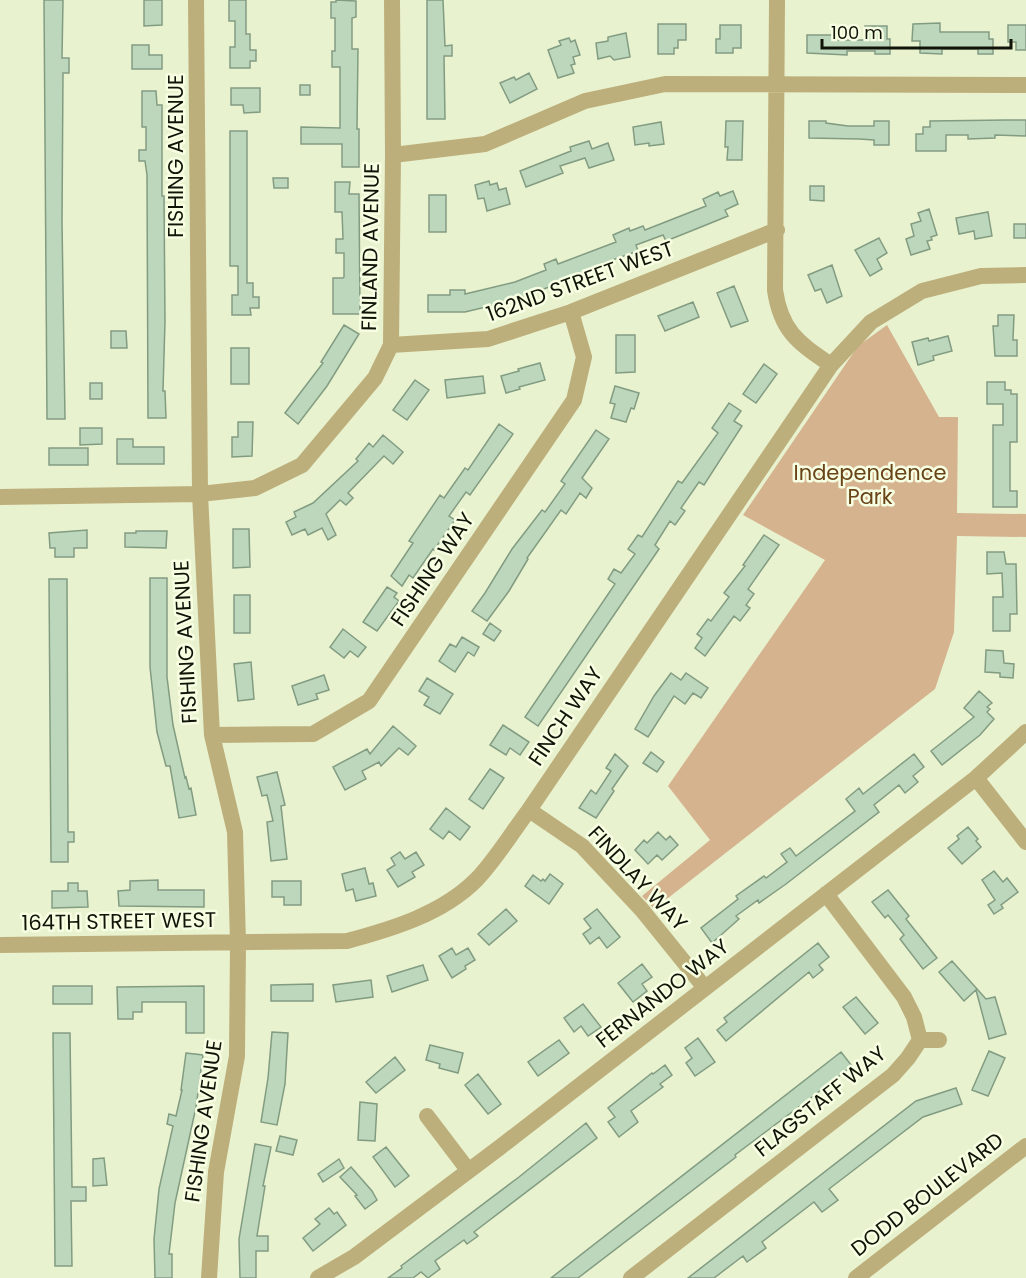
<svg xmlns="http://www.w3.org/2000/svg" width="1026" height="1278" viewBox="0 0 1026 1278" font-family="Poppins,sans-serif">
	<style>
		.green { fill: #d5b38f }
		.building { fill: #bcd7bc; stroke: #829c82; stroke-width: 1.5 }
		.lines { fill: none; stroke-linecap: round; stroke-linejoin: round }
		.minor { stroke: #bdaf7b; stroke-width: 16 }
		.labels { text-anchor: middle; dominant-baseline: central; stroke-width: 5; stroke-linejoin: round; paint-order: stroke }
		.street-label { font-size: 21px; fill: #101307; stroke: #f7ffe3 }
		.park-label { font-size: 21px; fill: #684418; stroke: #f7ffe3 }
	</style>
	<rect width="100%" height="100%" fill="#e9f2cf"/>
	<path class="green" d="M887,325L939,417H958L957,513L1026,514V537L957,536L954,632L935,689L654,909L642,896L710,840L668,786L825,560L743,515L858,346Z"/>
	<path class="building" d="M44,0H63L62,58H69V73H63L62,222L65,419H47Z
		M144,0H162V25L144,26Z
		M229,0H246V34H250V50H256V61H250V68H230V47H235V21H229Z
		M336,0L356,1V17L352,18V49H358L357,129H359V167H342V144H301V127L340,128V67H332V51H335V18H331V2H336Z
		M427,0H443L445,46L452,45V56H444L445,119H427Z
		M940,23V32H989V39H993V54H978V49H942V54L920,53V41H912L913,24Z
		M658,24H686V40H678V48H674V54H658Z
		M720,25H741V48H733V53H716V39H720Z
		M1008,25H1026V50H1016V42H1008Z
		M865,26H887V39H890V54H875V51H847V55L807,53V35H834V40H865Z
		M626,33L630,57L614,60L610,56L598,59L596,43L608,41V37Z
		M569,38L571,42L575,40L580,55L573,57L575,64L571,65L574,73L558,78L548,50L561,45L559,41Z
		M132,45H149V55H162V69H132Z
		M529,73L537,89L510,103L500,83L514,77L516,80Z
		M300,85H310V95H300Z
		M231,88H260V112L244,113L243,105H231Z
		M142,91H156L157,105H162V196H164L165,321L163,391H165L166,418H148L147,175L145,161H139V150H146V127H142Z
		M1006,120H1026V136L995,135V138L968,139V135H946V151H916V134H923V127H930V121Z
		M726,121H743L742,160H727L728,147H725Z
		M809,121H826V123L848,126H874V121H889V145H874V140L859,139L809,138Z
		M661,122L664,144L649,146V143L635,145L633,127Z
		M230,131H247V283H253V297H259V308H250L251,315H232V295H238V266H230Z
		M589,141L592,149L608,143L614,160L589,168L585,158L560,166L563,173L526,187L520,171L571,151L570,147Z
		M273,178H288V188H274Z
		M489,181L490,185L497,183L499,190L506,188L510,204L487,211L484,198L478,199L475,185Z
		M335,182H350L349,194H359L360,314H333V278H343L344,277V253H336V239H343L342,212H335Z
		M810,186H824V201L810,200Z
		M733,191L738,204L725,210L728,216L701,227L666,241L663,235L636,245L638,251L598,265L599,268L515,300L465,312H428V295H450V290H465V294L515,282L546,270L544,264L556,259L558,264L616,242L613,235L629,228L630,231L643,226L645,230L706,206L703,199L718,192L720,196Z
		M429,195H446V232H429Z
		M929,209L937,235L931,237L932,240L927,241L930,249L911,255L906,239L914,236L911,224L921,221L918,213Z
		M988,212L992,236L975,239L974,231L959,234L956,218Z
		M1014,224H1026V238H1014Z
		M879,238L887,253L877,259L882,269L870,276L855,250Z
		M832,265L842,296L827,303L821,289L815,291L808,275Z
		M734,286L748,321L731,327L717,293Z
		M693,302L699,317L665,331L658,316Z
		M998,315H1014L1013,340H1017V356H995L993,326H998Z
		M344,325L359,334L327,386L298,424L285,413L323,363L321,362Z
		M111,331H126L127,348H111Z
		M616,335H635V372L616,373Z
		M948,336L952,351L933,356L934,360L918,365L912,342L928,338L929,341Z
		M231,348H249V384H231Z
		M540,363L545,380L519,387L520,389L506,393L501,376L519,371L518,369Z
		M764,364L777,374L756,403L743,394Z
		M483,376L485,393L447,398L445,380Z
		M415,380L429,390L407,420L393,410Z
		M987,382H1005V390H1011V394H1017V442H1010V491H1017V507H993V425H1003V404H987Z
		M90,383H102V399H90Z
		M615,386L639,393L634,409L631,408L626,422L611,418L615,404L610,403Z
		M729,403L741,411L734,421L742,426L704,485L699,482L681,508L685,511L675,525L670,521L655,545L659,549L538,726L525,717L615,584L608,579L614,569L621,573L635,554L628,549L638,535L642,537L678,481L682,483L718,433L712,428Z
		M238,422H253L252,456L232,457V437H238Z
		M499,424L513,434L470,495L466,492L449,516L455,520L434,550L433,549L413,578L409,575L402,586L391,576L413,543L409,541L440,495L444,498L465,468L468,470Z
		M80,428H102V444L80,445Z
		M596,430L609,439L582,478L592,488L586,498L580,493L566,514L561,510L527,558L528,559L509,591L487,621L472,611L485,593L512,549L542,510L545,512L565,484L561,481Z
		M383,435L403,452L393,464L384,456L348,493L353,498L346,505L340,500L326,514L336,535L328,540L322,528L308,535L305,529L292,535L286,522L296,517L294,512L313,503L358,461L356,459L369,443L373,447Z
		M117,439H133V447H164V464H117Z
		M49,448H88V465H49Z
		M233,529H249L250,567L233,568Z
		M87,530V548H74V557H55V548H50L49,533Z
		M136,531H167L166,548L125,547V533H136Z
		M764,535L779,545L748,589L754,594L746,605L750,608L740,621L734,616L705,656L695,648L702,638L697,634L708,619L711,621L729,597L724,593L745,566L743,565Z
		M987,552H1004L1006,564H1016L1017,614H1010V631H993V597H1003L1002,573L987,574Z
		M150,578H167V677L173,725L185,778L186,777L189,789L191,788L196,815L179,818L170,766H166L157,732L150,667Z
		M49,579H67L68,832H74V842H68V862H51Z
		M387,587L397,593L394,597L399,601L377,631L363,622Z
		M234,595H250V633H234Z
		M490,623L501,631L494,641L483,634Z
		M343,629L366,647L358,657L350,651L344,658L330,647Z
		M462,637L479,647L474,656L468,652L455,672L439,661L450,644L456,647Z
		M986,650L1003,651L1004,663L1014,664L1013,678L1000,677V673L985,672Z
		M251,662L254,699L238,701L234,664Z
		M671,673L681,680L686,673L708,688L701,698L693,693L685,704L674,696L648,737L635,729L654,696Z
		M324,675L329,690L316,694L318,699L298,705L292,686Z
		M427,678L453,694L440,714L424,705L429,697L419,691Z
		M979,691L992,703L987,707L990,709L987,712L994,719L980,735L942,765L931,751L974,717L964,708Z
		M503,725L529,742L520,755L510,748L506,755L490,745Z
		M393,726L416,746L408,755L399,748L381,766L379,762L362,771L366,779L345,790L333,767L367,749L370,754Z
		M651,752L664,762L657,772L643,763Z
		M615,754L628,766L612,789L614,791L596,818L579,808L591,790L596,794L611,771L606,768Z
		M914,754L924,767L913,776L918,782L905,793L899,785L874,805L879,812L786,884L759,903L758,900L736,916L739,919L712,943L701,928L738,899L736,896L764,876L766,878L787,862L781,854L790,848L796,856L855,811L846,799L859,788L863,794Z
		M490,769L504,778L483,809L469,799Z
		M277,772L285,805L281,806L287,859L271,861L267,822L273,821L267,795L262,796L257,777Z
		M446,808L470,827L460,840L449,831L443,839L430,829Z
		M968,827L978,839L976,841L981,847L962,864L948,848L959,839L957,836Z
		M658,832L666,840L670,836L678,845L662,860L657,855L648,864L635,850L644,840L647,843Z
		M400,852L405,859L416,852L424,865L412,872L415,877L398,887L387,870L395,865L391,858Z
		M365,868L369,884L373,883L376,896L356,901L353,889L346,891L342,874Z
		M994,871L1003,882L1007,878L1018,892L1001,905L1003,908L994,914L988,905L995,900L982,880Z
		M550,874L563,884L549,904L525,886L533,875L541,881L543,879L545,881Z
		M158,880V890H204V907L119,906L118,891L130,890V881Z
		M272,881H301V905H284V897H272Z
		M68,883H78V891H87L88,907L52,908V891H68Z
		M888,890L909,916L906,919L937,958L923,969L900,939L904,935L888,915L885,918L872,902Z
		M506,909L517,921L489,945L478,934Z
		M597,909L620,937L607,948L599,937L590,944L583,934L591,928L584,919Z
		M818,943L829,957L819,965L823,970L813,978L809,972L726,1041L717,1030L727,1022L724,1018Z
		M452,948L456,955L468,948L475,960L465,966L466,969L452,978L439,956Z
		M952,961L986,999L995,997L1006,1034L989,1039L976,990L964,1001L939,972Z
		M642,964L652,977L642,984L647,991L633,1002L618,983Z
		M423,965L428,980L392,992L387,976Z
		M371,980L373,997L336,1002L333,985Z
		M313,984V1001H271V985Z
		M53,986H92V1004H53Z
		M204,986V1033H186V1002H142V1012H133V1019H118L117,987Z
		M856,997L878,1023L865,1034L843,1007Z
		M583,1004L601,1027L588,1036L581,1026L574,1032L564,1018Z
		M272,1032L288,1033L285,1084L277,1125L261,1122L268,1078Z
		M53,1033H70L72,1187H86V1201H71L72,1266H55Z
		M698,1038L715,1062L695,1076L686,1063L692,1058L685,1048Z
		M559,1040L569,1053L538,1076L528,1062Z
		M430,1045L463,1053L458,1073L439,1068L440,1064L426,1060Z
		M989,1051L1005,1058L988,1096L972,1090Z
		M841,1052L852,1066L812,1097L735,1155L736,1157L578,1278H551Z
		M186,1053L203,1055L196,1107L175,1203L169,1254H172V1278H155L154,1239L159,1189L173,1126L167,1124L169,1114L176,1116L182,1090H181Z
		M395,1057L405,1070L376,1093L366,1082Z
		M665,1065L672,1075L660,1084L663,1087L631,1111L638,1122L619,1137L608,1122L615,1117L608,1108L652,1073L653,1074Z
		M478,1074L501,1104L488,1114L465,1085Z
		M956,1088L962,1104L923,1117L829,1189L838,1200L822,1212L814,1202L762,1242L766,1248L747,1262L743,1256L714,1278H688L916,1101Z
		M360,1102L377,1104L375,1141L358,1140Z
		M586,1123L597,1138L474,1232L478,1236L467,1244L464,1240L435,1261L440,1269L428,1278L421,1272L413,1278H388L402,1268L401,1266L519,1177Z
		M280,1136L297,1140L293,1155L276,1151Z
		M255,1144L271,1147L263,1186H265L257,1236H268V1251H256V1278H240L239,1239Z
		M386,1147L409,1176L395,1187L373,1157Z
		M104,1158L107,1185L93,1186V1159Z
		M339,1159L344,1168L323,1182L318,1174Z
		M351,1167L372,1191L377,1200L365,1209L355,1196L357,1195L340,1177Z
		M329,1208L334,1214L337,1212L346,1225L313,1251L303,1238L320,1224L315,1219Z"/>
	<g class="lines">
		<path class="minor" d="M196,0L200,494L212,735L235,832L238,943L237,1056L216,1172L209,1278
			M777,0L775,290C781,332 799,343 831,365
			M393,155L485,144L585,101L665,84L1026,85
			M391,345L488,339L571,312L777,230
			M0,497L200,494L255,488L302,465L375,378L391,345L393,155L392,0
			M212,735L313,734L369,701L574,400L584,357L571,312
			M976,778L1026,842
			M529,810L582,846L642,910L705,988
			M0,945L347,941C392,929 442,914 476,880C494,862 513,831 529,810L831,365L871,322L922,291L981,276L1026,275
			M920,1040H939
			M427,1116L468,1170
			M318,1278L354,1257L499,1148L976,778L1026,732
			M631,1278L893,1075L908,1058L920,1040L914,1017L904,997L826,894
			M856,1278L1026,1146"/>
	</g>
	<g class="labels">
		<g class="street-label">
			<text transform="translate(175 156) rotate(-90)">FISHING AVENUE</text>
			<text transform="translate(370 247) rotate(-89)">FINLAND AVENUE</text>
			<text transform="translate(580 281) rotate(-20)">162ND STREET WEST</text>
			<text transform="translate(432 569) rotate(-56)">FISHING WAY</text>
			<text transform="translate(185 642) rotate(-93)">FISHING AVENUE</text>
			<text transform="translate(565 716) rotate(-56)">FINCH WAY</text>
			<text transform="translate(638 878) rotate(47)">FINDLAY WAY</text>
			<text transform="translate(119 921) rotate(-1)">164TH STREET WEST</text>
			<text transform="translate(662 993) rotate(-38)">FERNANDO WAY</text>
			<text transform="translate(820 1101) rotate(-39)">FLAGSTAFF WAY</text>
			<text transform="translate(203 1121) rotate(-82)">FISHING AVENUE</text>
			<text transform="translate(927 1194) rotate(-38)">DODD BOULEVARD</text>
		</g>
		<g class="park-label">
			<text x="870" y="472">Independence<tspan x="870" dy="24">Park</tspan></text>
		</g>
	</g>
	<path d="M822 39v9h189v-9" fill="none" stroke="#101307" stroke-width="3"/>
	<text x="831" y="39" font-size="18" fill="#101307" stroke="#f7ffe3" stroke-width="4.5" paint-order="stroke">100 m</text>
</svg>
